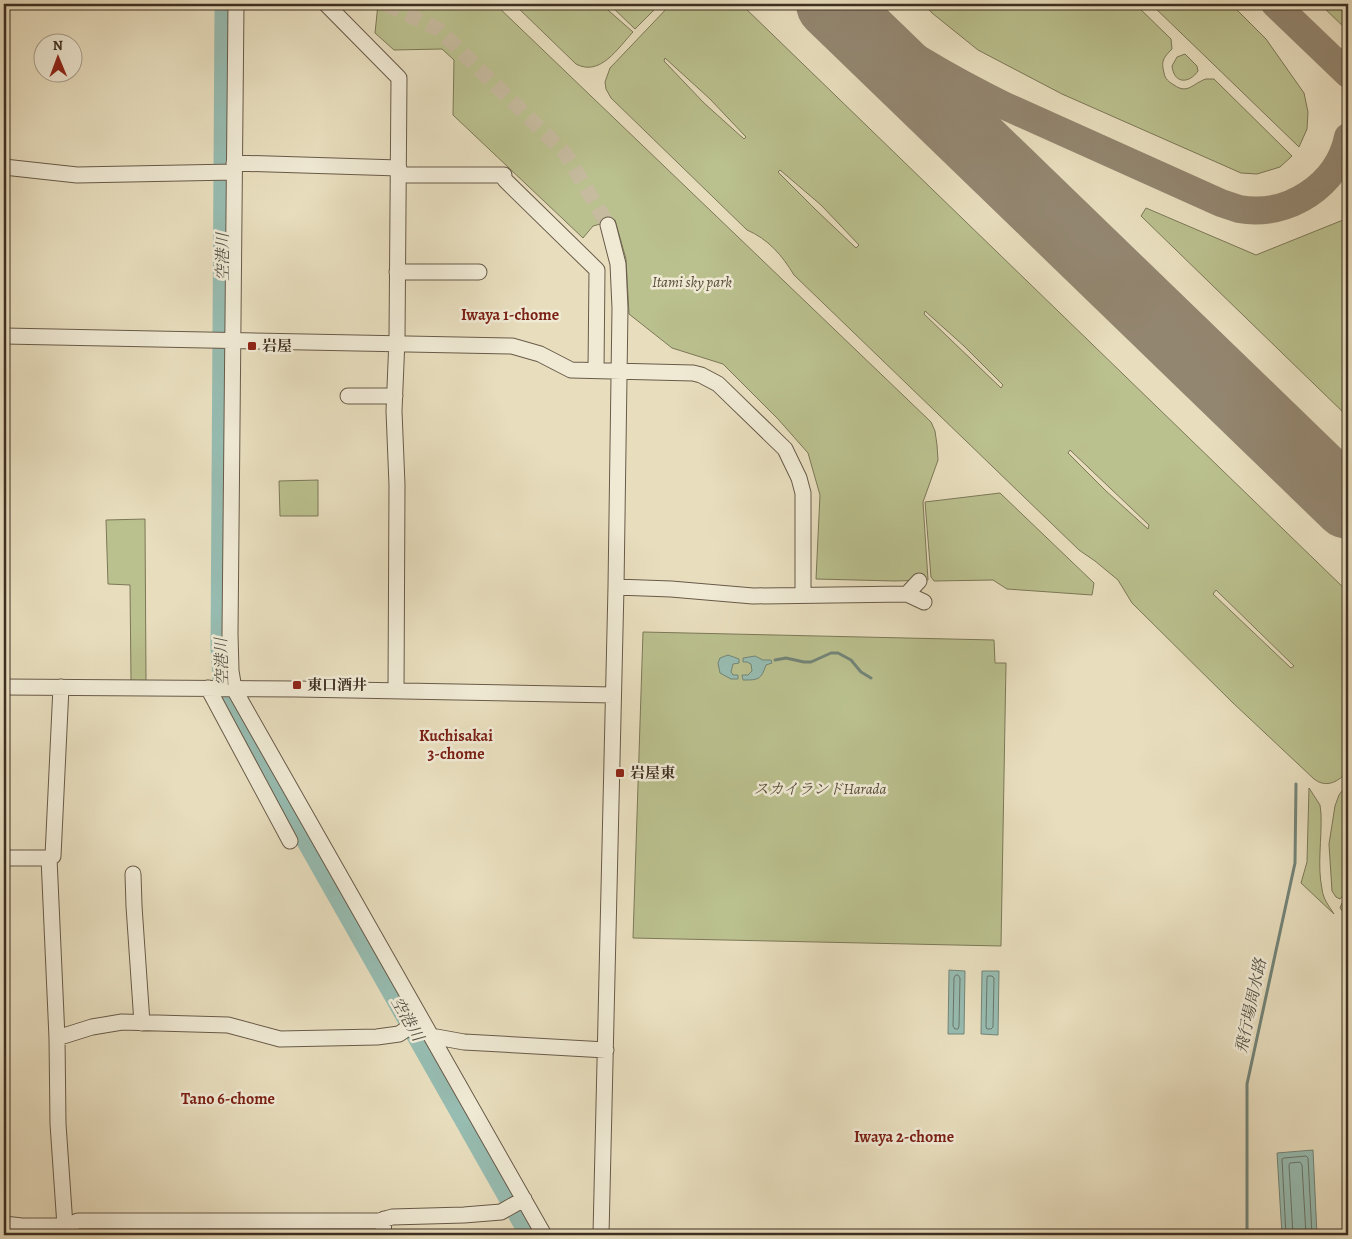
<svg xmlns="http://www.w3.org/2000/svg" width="1352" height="1239" viewBox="0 0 1352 1239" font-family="Alegreya,'Noto Serif JP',serif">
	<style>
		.green { fill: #bac08e; stroke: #7c7858; fill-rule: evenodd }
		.water { fill: #97bcb1; stroke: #738478 }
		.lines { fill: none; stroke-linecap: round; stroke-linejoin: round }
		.shore { stroke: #6a766a; stroke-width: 1 }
		.stream { stroke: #738478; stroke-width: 3 }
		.river { stroke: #97bcb1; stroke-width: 19 }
		.taxiway { stroke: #938670; stroke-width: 28 }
		.runway { stroke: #938670; stroke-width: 70 }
		.minor-tunnel { stroke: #c6bb9f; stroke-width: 15; stroke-dasharray: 15 8; stroke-linecap: butt }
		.minor-casing { stroke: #685b49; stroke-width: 17 }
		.minor { stroke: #f0ead5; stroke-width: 15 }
		.poi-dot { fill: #8f2418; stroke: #f0ead5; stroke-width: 2 }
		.labels { text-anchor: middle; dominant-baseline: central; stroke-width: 5; stroke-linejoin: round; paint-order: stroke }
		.park-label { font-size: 15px; font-style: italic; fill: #574c38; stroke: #f0ead5 }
		.poi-label { font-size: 15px; font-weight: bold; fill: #3e2f22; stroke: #f0ead5; text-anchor: start }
		.water-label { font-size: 16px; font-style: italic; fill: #545246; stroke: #f0ead5 }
		.neighbourhood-label { font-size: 16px; font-weight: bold; fill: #7a1f14; stroke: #f0ead5 }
	</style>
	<rect width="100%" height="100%" fill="#e8debe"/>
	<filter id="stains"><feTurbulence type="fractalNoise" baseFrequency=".004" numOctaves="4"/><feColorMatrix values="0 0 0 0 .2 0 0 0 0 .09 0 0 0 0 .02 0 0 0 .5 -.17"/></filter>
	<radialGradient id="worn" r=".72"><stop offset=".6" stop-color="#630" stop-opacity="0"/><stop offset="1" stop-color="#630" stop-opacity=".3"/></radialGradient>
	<path class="green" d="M378,4H495L931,422L935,431L937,445L938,460L923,502L928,580L895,581L816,579L820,495L808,453L778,419L723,364L672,348L629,314L626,259L615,220L593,226L583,238L453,115L454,60L442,49L394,50L375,33Z
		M514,4H601L633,32C618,48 600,77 576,64Z
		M609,4H660L635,29Z
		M671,4H741L1348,592V771C1339,781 1327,789 1314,779L1232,702L1132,603L1118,580L1095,561L1079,550L794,275C782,255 768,239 747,230L611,98L606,89L605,82L610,68ZM665,58L710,99L746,137L744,139L704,103L664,61ZM780,170L821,205L859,245L856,248L815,209L778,172ZM925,311L964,346L1003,385L1001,388L924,314ZM1070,450L1149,525L1148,529L1106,491L1068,453ZM1216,590L1294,666L1291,668L1213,594Z
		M924,4H1135L1171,39L1172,49C1163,58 1161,61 1164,73C1165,79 1169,82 1174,85C1188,95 1193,83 1206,79C1209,79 1211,79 1214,79L1292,156L1280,167L1257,174L1241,173L1062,94L978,50L932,13Z
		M1151,4H1231L1266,39L1304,93L1308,112L1307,129L1299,147Z
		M1320,4H1348V31Z
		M1185,54L1197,66L1198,71C1189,84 1174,84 1172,66L1177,57Z
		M1146,208L1256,255L1348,218V417L1141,216Z
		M318,480V516H280L279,481Z
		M1000,493L1094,583L1092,595L1007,589L993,580L934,581L931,577L925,502Z
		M145,519L146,681H131L130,585L108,584L106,520Z
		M643,632L994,640L995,663H1006L1001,946L633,938Z
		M1348,783V890L1340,899L1336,897L1332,891L1329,844L1335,806L1339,795Z
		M1309,788L1320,805L1321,814C1322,839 1317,865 1322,889C1323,899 1329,906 1334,914L1301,883L1307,862Z
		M1348,897V918L1340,908L1342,903Z"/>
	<path class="water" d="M728,655L739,659V663L733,664L731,672L733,675H738V679H731L720,673L718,663L720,658Z
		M755,656L763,660H771L772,663L766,665C761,680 758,680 743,680L742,675H748L752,671L751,664L747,662H743V658Z
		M949,970L965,971L964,1034H948Z
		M982,971H999L998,1035L981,1034Z
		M1313,1150L1317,1235H1282L1277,1153Z"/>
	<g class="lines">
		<path class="shore" d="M958,975L960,978L959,1026L958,1029H955L953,1026L954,978L955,976Z
			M988,976H992L994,978L993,1027L991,1029H987L986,1027L987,978Z
			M1286,1235L1282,1159L1284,1158L1306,1156L1308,1158L1312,1235
			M1293,1235L1289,1165L1290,1163L1300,1162L1302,1165L1306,1235"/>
		<path class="stream" d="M775,660L786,658L804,662H811L831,653H838L851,660L861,672L871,678
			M1247,1235V1084L1295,863L1296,784"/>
		<path class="river" d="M224,9L220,648L223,695L529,1235"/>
		<path class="taxiway" d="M838,4C890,44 946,77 1005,106L1221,203C1227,205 1233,207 1239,209C1288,218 1338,185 1348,137
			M1275,4L1348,74
			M901,56L940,104L982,150"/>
		<path class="runway" d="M831,4L1348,504"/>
		<path class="minor-tunnel" d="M386,4L438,29L565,153L608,225"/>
		<g class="minor-casing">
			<path id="minor" d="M236,4L230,634L231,671L234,689L544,1235
				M326,4L399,78L397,339L394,411L397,485L396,691
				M234,163L399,168
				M4,167L77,175L234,172
				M398,175H504
				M505,180L597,270L596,370
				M397,272H479
				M4,336L512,346L540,354L571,370L693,373L701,375L718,384L785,449L799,478L803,493V595
				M348,396H395
				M616,587L671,589L753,596L907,594L924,602
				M907,594L919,581
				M4,687L297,689L613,695
				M61,687L53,856L49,858L57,1038L58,1124L65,1226
				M208,688L290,841
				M4,858H49
				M133,874L134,906L142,1023
				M431,1036L464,1042L606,1050
				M57,1038L92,1027L122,1022L228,1025L280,1039L377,1037L399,1034L421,1019
				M4,1224L22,1226H65L78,1221H379L392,1217L464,1215L501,1212L524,1199
				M383,1235L384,1219
				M601,1235L616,587L620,308L618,264L608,225"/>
		</g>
		<use href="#minor" class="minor"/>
	</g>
	<g class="poi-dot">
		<rect x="247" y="341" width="10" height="10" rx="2.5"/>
		<rect x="292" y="680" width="10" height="10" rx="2.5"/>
		<rect x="615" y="768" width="10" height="10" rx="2.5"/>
	</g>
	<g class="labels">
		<g class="park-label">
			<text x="692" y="282">Itami sky park</text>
			<text x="820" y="789">スカイランドHarada</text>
		</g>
		<g class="poi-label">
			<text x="262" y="346">岩屋</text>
			<text x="307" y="685">東口酒井</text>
			<text x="630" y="773">岩屋東</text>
		</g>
		<g class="water-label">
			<text transform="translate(223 257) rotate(-90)">空港川</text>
			<text transform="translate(222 662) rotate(-92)">空港川</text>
			<text transform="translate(1251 1006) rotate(-78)">飛行場周水路</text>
			<text transform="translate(407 1019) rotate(60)">空港川</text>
		</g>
		<g class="neighbourhood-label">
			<text x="510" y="315">Iwaya 1-chome</text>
			<text x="456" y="736">Kuchisakai<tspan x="456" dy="18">3-chome</tspan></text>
			<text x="228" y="1099">Tano 6-chome</text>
			<text x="904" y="1137">Iwaya 2-chome</text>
		</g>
	</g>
	<rect width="1352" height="1239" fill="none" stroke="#e8debe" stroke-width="20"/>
	<rect x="5" y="5" width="1342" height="1229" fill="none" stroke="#3e2f22" stroke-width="2.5"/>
	<rect x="10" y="10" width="1332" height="1219" fill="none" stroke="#3e2f22"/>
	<g transform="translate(58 58) rotate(359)"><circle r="24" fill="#f0ead5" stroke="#a99f8d"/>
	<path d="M0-4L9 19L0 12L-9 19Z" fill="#8f2418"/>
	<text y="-8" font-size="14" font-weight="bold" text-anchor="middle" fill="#3e2f22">N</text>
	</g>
	<rect width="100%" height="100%" filter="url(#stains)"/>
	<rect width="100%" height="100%" fill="url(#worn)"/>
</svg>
